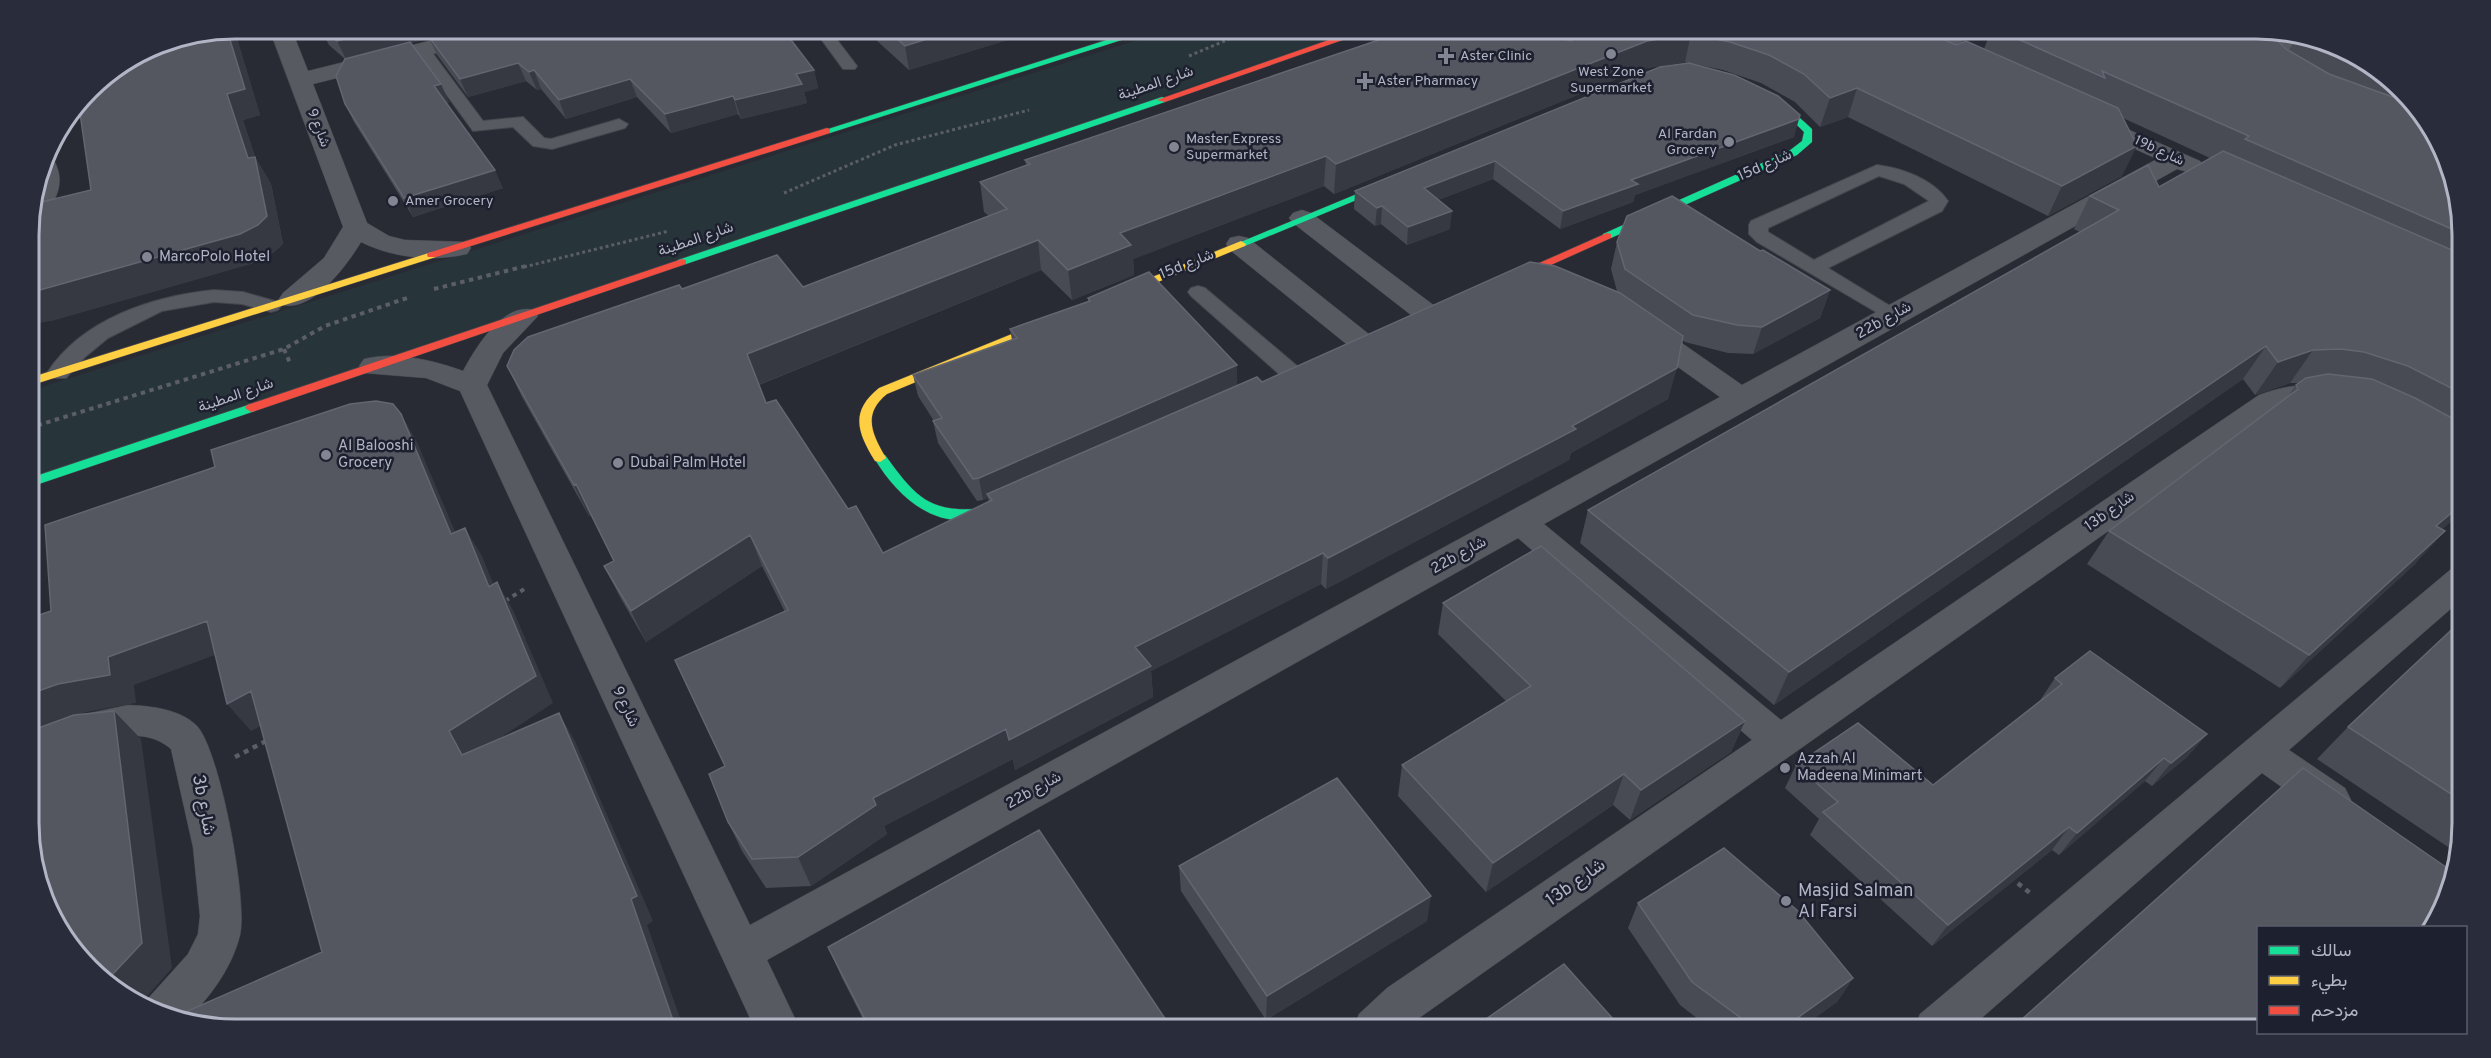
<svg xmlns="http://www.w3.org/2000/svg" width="2491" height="1058" viewBox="0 0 2491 1058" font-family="Overpass,Vazirmatn,sans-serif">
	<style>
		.green { fill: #27343a }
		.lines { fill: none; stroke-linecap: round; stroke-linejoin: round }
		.lane-casing { stroke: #45464d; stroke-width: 2 }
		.street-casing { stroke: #45464d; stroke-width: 1 }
		.fast-casing { stroke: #45464d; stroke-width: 1 }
		.slow-casing { stroke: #45464d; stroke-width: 1 }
		.jam-casing { stroke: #45464d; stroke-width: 1 }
		.path-far2 { stroke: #5b5e66; stroke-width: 3; stroke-dasharray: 3 3; stroke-linecap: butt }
		.path-far1 { stroke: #5b5e66; stroke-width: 4; stroke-dasharray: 4.5 4.5; stroke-linecap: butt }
		.path { stroke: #5b5e66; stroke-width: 4.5; stroke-dasharray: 5 5; stroke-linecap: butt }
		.lane { fill: #585a62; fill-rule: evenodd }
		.street { fill: #585a62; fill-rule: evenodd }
		.fast { fill: #16e098; fill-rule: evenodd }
		.slow { fill: #ffcf43; fill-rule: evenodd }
		.jam { fill: #f24e42; fill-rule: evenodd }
		.wall { fill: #494b54 }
		.shaded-wall { fill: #373942 }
		.building { fill: #545660; stroke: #636570; stroke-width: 1.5 }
		.poi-dot { fill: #828592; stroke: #1d202e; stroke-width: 2 }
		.labels { text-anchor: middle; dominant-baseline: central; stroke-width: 5; stroke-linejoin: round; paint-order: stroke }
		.far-poi-label { font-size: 14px; fill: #b2b5c5; stroke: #1d202e; text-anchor: start }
		.far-street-label { font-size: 14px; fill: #b2b5c5; stroke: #1d202e }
		.street-label { font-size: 15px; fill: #b2b5c5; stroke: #1d202e }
		.poi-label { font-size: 15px; fill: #b2b5c5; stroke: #1d202e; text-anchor: start }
		.near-street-label { font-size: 18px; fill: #b2b5c5; stroke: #1d202e }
		.near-poi-label { font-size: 18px; fill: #b2b5c5; stroke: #1d202e; text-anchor: start }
		.rim { fill: none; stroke: #b2b5c5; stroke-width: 3 }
	</style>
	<rect width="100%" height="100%" fill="#292b34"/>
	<path class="green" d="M1172,29H1361L30,480L29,391Z"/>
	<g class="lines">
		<g class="lane-casing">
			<path id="lane" d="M813,28H828L857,66L855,69H843Z
				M422,45L428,47L483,121L523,117L544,138L551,139L619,119L628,124L625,128L552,149L533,146L513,127L473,131L414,50Z
				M1877,165C1902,168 1933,179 1948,201L1942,211L1828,268L1900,312L1903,316L1900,320L1893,322L1757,242L1749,234V225L1751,221ZM1879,176L1904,184L1929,201L1814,260L1768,232V228Z
				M1198,286L1205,288L1303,371L1306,376L1303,381H1287L1191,296L1188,292L1191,288Z
				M214,290L243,292L278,302L281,306L278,310L271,312L242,304L214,302L162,311L108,338L85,357L66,378H50L47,373C82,319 153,296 214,290Z"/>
		</g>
		<g class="street-casing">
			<path id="street" d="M269,28H291L308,71L481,28H519L517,33L313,84L367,223L389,236L405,240L467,242L471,248L467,254C433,262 393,258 361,242C347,265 313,312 283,305L279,299L283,293L324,258L343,227Z
				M1952,28H1981L1979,33C1962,40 1940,56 1921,52L1918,47L1921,42Z
				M2292,36L2314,40L2280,60L2279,63L2292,79L2289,84H2273L2257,64L2262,52Z
				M2093,114L2200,161L2203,166L2200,171L2191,173L2177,169L1544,524L1781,720L2259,395C2288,384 2315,382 2345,390L2349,397L2345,404C2323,410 2302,400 2281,409L1419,1018L1407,1029H1353L1359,1014L1387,988L1752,740L1518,538L767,960L800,1029H755L460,391L426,378L364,373L359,366L364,359C395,351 433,360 463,371C476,347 503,302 534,310L538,316L503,353L487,385L750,925L1720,397L1633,335L1629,329L1633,323L1643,320L1653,323L1742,385L2157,159L2085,126L2081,121L2085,116Z
				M46,157L53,159C66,179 58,202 41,216L30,218Z
				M1302,210L1311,213L1440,310L1444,316L1440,322L1430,325L1420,322L1293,223L1289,218L1293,213Z
				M1239,236L1248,238L1375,339L1379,345L1375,351L1365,354L1355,351L1230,250L1226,244L1230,238Z
				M2462,566V599L2289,750L2345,788L2351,800L2345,812L2331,817L2317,812L2262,773L1969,1029H1914L1920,1014L2450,570Z
				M128,705C151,706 180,709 197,726C220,751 248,901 240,935C232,968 210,997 187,1020L156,1014L143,1004L188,954L198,934L200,916L193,847L171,749C134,716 69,753 30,767V734L86,714Z"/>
		</g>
		<g class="fast-casing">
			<path id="fast" d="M1144,28H1159L830,133L822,131Z
				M1685,68C1733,78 1777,94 1812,129V142L1797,155L1611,238H1603V234L1789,151L1802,141L1804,132C1778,105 1723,74 1684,74C1674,74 1662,77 1652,78L1245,246L1241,247L1236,244L1647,74Z
				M1162,97L1165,98V102L686,264H678L677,262L678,260Z
				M251,404L257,408L255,411L30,487V478Z
				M1140,441L1144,442L1146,445L1144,448L994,516C939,533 901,502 874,458L880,454L885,455C917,499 930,514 987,508Z"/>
		</g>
		<g class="slow-casing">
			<path id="slow" d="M1241,241L1246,244L1245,246L887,394C862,414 872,434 886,458L880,462L875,461C858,433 849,412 879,388Z
				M432,252L436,253V257L29,386V378Z"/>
		</g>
		<g class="jam-casing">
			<path id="jam" d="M1363,28H1377L1165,102L1157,100Z
				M827,128L830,129V133L436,257H428L427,255L428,253Z
				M1607,233L1611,234V238L1144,448L1140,449L1134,445L1136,442Z
				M682,259L686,260V264L255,411L251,412L245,408L247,405Z"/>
		</g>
		<path class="path-far2" d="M1189,56L1255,28
			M784,193L895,145L1029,110
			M524,267L669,231"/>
		<path class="path-far1" d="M434,289L530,265
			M284,349L290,363
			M29,428L284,349L325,326L410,297
			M505,601L526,588"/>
		<path class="path" d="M235,757L268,740
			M2010,877L2030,893"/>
		<use href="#lane" class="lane"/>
		<use href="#street" class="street"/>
		<use href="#fast" class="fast"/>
		<use href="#slow" class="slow"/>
		<use href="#jam" class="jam"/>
	</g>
	<path class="wall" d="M320,28L814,70L818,88L804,92L807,103L741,119L738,114L671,133L637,97L566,119L541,89L537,90L526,81L468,97L437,55L429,38L411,43L449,102L447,103L503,188L413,217L354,122L345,104V59L329,45Z
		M863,28H1039L1040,30L909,70Z
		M1414,28H1918L1956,45L1984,49L1992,28H2256L2289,35L2278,41L2289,50L2297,37L2335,44L2420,110L2461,208L2462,512L2442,529L2415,564L2280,688L2087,564L2109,531L2287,397L2296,385L2298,383H2290L2255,395L2243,379L1774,705L1580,543L1588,510L2080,232L2074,229L2090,196L2159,187L2210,158L2123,118L2122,176L2048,216L1848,117L1820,127L1795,102L1761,83L1723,70L1685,62L1641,69L1334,194L1324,186L1133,259L1134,275L1072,300L1041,270L759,385L766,403L883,553L989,502L988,498L983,500L977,501L938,443L933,421H934L918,396L913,375L1012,340L1010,329L1088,301V298L1237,385L1262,382L1617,291L1611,269L1617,242L1760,251L1830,290L1820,318L1753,354L1728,353L1685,342L1682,340L1668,399L1571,453L1569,460L1326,589L1321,584L1151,671L1153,697L1015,770L1013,759L884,826L887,834L811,886L766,888L742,851L728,822L725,766L785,612L762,566L646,642L620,597L604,566L614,561L591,515L589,516L522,397L507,366L682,289L803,287L989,216L984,212L980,182L1026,165L1025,160Z
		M234,29L260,115L243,120L255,157L271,184L283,244L274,252L257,262L54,320L37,323L29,321V221L91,190L156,44Z
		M1660,67L1794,137L1635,195L1633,202L1560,229L1493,179L1438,200L1450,229L1407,245L1381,224L1375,226L1354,209L1355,191Z
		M1443,603L1745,721L1731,752L1630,820L1613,805L1486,892L1398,796L1402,765L1506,701L1438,634Z
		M2462,620V823L2457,853L2317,759L2348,727Z
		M2055,678L2207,734L2187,757L2152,786L2145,781L2059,855L2052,850L1932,946L1810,835L1819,819L1785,788L1796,765L1933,785L2039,702Z
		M1179,866L1427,921L1266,1020L1181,891Z
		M1638,903L1853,978L1837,1002L1799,1029H1711L1680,1005L1628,928Z
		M828,947L1172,1029H868L842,978Z"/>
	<path class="shaded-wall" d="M389,28H470L346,59L337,41Z
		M962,28H1039L1040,30L909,70L905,46Z
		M234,29L260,115L243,120L256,161L255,157L271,184L283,244L274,252L257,262L54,320L37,323L29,313V293L227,94V30Z
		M2271,31L2289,35L2260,51Z
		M1691,34L1685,62L1641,69L1334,194L1336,164L1647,41Z
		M518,63L526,81L468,97L460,79Z
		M534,70L541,89L537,90L529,72Z
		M814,70L818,88L804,92L807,103L741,119L735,100L796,74Z
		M630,79L637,97L566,119L559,100Z
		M441,84L449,102L443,104L434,86Z
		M1857,88L1848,117L1820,127L1830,98Z
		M733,96L738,114L671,133L665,114Z
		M1799,119L1794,137L1635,195L1633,202L1560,229L1563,211L1631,180Z
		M2137,146L2122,176L2048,216L2062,186Z
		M1326,156L1324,186L1133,259L1134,275L1072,300L1068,270L1120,233Z
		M1495,161L1493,179L1422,206L1424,188Z
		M495,170L503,188L413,217L404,198Z
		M1382,206L1381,224L1375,226L1377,208Z
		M1452,211L1450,229L1407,245L1408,227Z
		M1038,240L1041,270L758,385L747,354Z
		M1830,290L1820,318L1753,354L1762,327Z
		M2266,346L2243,379L1774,705L1789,672Z
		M2313,350L2290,383L2255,395L2278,362Z
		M1237,365V387L987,494L988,498L983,500L979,478Z
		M1677,368L1668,399L1571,453L1569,460L1326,589L1328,558Z
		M401,414L417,442L468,562L451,534Z
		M576,484L591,515L589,516L574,485Z
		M2462,504V512L2406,559L2436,526Z
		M465,528L482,556L506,615L489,587Z
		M2445,531L2415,564L2280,688L2309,655Z
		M750,535L762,566L646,642L631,611Z
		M1323,553L1321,584L1151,671L1153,697L1015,770L1013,759L884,826L887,834L811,886L798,857L873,798L1135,647Z
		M497,582L513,610L553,703L468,759L462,755L449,731Z
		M207,621L231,649L134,685L136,703L86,712L30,733V694L108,657Z
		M251,691L274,719L251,731L227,704Z
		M114,711L141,739L172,968L143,1001L141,1002L109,978Z
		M559,713L575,741L653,921L647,925L684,1029H676Z
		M1745,721L1731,752L1630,820L1641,790Z
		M2207,734L2187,757L2152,786L2171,763Z
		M2164,758L2145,781L2059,855L2077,833Z
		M1624,774L1613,805L1486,892L1493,863Z
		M2069,827L2052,850L1932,946L1948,925Z
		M1431,896L1427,921L1266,1020L1267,996Z
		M1853,978L1837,1002L1799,1029H1782Z"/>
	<path class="building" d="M321,28H389L337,41Z
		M465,28H782L814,70L796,74L802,84L735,100L733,96L665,114L630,79L559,100L534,70L529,72L518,63L460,79L429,37Z
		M885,28H962L905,46Z
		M1414,28H1546L1563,39L1571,41L1579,36V32L1573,28H1918L1956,45L1966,41L2118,108L2137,146L2062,186L1857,88L1830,98L1804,74L1769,55L1730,42L1691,34L1647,41L1336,164L1326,156L1120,233L1131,245L1068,270L1038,240L747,354L766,403L776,400L848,509L856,506L883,553L992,500L987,494L1257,377L1262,382L1530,262L1555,266L1620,293L1683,336L1677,368L1572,426L1576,429L1328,558L1323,553L1135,647L1151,666L1009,740L1006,729L873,798L876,805L798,857L752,859L728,822L709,774L725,766L675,660L788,610L750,535L631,611L604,566L614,561L576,484L574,485L507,366L514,350L528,337L679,285L682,289L777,255L803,287L1007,209L980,182L1030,164L1025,160Z
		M1993,28H2256L2273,32L2272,35L2286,49L2329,74L2412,104L2420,110L2461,208V233L2245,139L2249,136L2102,71L2105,78Z
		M227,30L245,89L227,94L248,158L255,157L267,216L258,225L240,234L29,293V221L34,204L91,190L79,106L99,80L156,44Z
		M2305,38L2335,44L2366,68L2320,49Z
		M410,42L441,84L434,86L495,170L404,198L345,104L336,76L345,59Z
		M1689,63L1734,75L1778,96L1800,115L1799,119L1631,180L1638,184L1563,211L1495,161L1424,188L1452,211L1408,227L1382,206L1377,208L1355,191L1660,67Z
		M2223,151L2461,254V393L2408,366L2364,352L2341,349L2313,350L2278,362L2266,346L1789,672L1588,510L2119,210L2090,196L2148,165L2159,187Z
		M1672,196L1760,251L1763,250L1830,290L1762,327L1737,325L1693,315L1625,269L1617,242L1627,216Z
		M1149,272L1237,365L979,478L973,479L933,421L942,418L913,375L1017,338L1010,329L1090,301L1088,298Z
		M2328,374L2372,379L2415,398L2461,423L2462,504L2436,526L2445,531L2309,655L2109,531L2298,389L2296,385L2306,378Z
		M376,401L393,404L401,414L451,534L465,528L489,587L497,582L536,676L449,731L462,755L559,713L637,896L631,899L676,1029H235L174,1017L322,952L251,691L227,704L207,621L108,657L110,675L58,684L30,694V618L51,611L45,525L215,467L211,450L350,404Z
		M1541,546L1745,721L1641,790L1624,774L1493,863L1402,765L1531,686L1443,603Z
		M2462,620V801L2348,727Z
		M2090,651L2207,734L2171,763L2164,758L2077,833L2069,827L1948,925L1823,812L1838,802L1796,765L1858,723L1933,785L2062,684L2055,678Z
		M114,711L142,943L111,976L109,978L71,949L30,850V731L74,715Z
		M2303,768L2453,872L2447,902L2432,927H2259V1029H2011Z
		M1337,778L1431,896L1267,996L1179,866Z
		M1039,830L1172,1029H870L828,947Z
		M1724,848L1798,911L1853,978L1782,1029H1756L1692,982L1638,903Z
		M1564,964L1622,1029H1472Z"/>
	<g class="poi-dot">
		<circle cx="1611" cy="54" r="6"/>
		<path d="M1443 47h6v6h6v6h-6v6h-6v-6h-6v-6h6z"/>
		<path d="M1362 72h6v6h6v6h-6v6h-6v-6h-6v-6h6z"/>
		<circle cx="1729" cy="142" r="6"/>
		<circle cx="1174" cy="147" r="6"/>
		<circle cx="393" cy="201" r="6"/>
		<circle cx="147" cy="257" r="6"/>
		<circle cx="326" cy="455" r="6"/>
		<circle cx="618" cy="463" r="6"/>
		<circle cx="1785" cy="768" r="6"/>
		<circle cx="1786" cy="901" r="6"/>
	</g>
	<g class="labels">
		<g class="far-poi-label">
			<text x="1460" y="56">Aster Clinic</text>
			<text x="1611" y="72" text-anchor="middle">West Zone<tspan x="1611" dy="16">Supermarket</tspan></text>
			<text x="1377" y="81">Aster Pharmacy</text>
			<text x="1717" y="134" text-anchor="end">Al Fardan<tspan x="1717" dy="16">Grocery</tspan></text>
			<text x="1186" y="139">Master Express<tspan x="1186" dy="16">Supermarket</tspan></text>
			<text x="405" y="201">Amer Grocery</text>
		</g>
		<g class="far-street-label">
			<text transform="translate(318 128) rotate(69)">شارع 9</text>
			<text transform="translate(2159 151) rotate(25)">19b شارع</text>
		</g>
		<g class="street-label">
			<text transform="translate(1156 84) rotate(-19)">شارع المطينة</text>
			<text transform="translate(1765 166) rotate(-24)">15d شارع</text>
			<text transform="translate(696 240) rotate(-19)">شارع المطينة</text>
			<text transform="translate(1187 265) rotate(-22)">15d شارع</text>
			<text transform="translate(1884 321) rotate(-29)">22b شارع</text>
			<text transform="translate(236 396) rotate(-19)">شارع المطينة</text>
			<text transform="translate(2110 512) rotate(-35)">13b شارع</text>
			<text transform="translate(1459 556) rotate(-29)">22b شارع</text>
			<text transform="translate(625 707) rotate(65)">شارع 9</text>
			<text transform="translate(1034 791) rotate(-29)">22b شارع</text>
		</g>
		<g class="poi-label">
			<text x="159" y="257">MarcoPolo Hotel</text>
			<text x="338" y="446">Al Balooshi<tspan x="338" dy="17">Grocery</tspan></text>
			<text x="630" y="463">Dubai Palm Hotel</text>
			<text x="1797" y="759">Azzah Al<tspan x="1797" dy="17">Madeena Minimart</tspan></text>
		</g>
		<g class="near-street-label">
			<text transform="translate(203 805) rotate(79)">3b شارع</text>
			<text transform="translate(1576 883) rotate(-35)">13b شارع</text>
		</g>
		<g class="near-poi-label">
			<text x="1798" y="891">Masjid Salman<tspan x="1798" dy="21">Al Farsi</tspan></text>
		</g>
	</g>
	<path d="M0 0H2491V1058H0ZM235 39H2256A196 196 0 0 1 2452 235V823A196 196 0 0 1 2256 1019H235A196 196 0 0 1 39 823V235A196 196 0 0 1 235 39Z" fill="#292c3a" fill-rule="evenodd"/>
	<path class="rim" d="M235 39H2256A196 196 0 0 1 2452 235V823A196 196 0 0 1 2256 1019H235A196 196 0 0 1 39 823V235A196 196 0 0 1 235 39Z"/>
	<rect x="2257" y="926" width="210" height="108" fill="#1d202e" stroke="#595c6a" stroke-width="1.5"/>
	<rect x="2269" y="946" width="30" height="9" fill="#16e098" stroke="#595c6a" stroke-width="1.5"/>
	<text x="2311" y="956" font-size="18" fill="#b2b5c5">سالك</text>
	<rect x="2269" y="976" width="30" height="9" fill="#ffcf43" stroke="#595c6a" stroke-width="1.5"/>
	<text x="2311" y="986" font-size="18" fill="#b2b5c5">بطيء</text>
	<rect x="2269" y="1006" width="30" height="9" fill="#f24e42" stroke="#595c6a" stroke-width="1.5"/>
	<text x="2311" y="1016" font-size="18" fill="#b2b5c5">مزدحم</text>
</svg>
